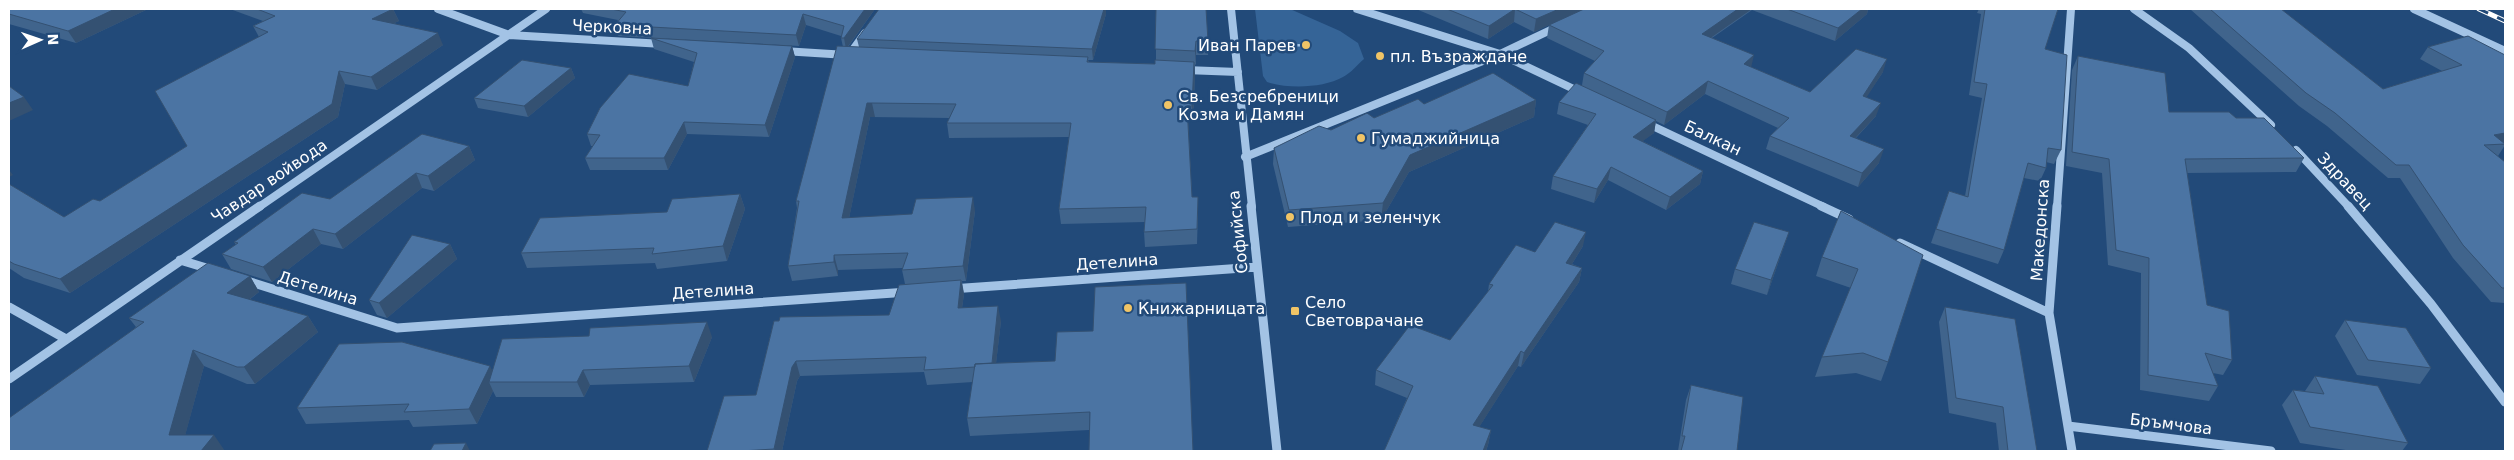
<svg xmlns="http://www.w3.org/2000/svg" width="2514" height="460" viewBox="0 0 2514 460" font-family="'DejaVu Sans',sans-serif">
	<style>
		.green { fill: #356497 }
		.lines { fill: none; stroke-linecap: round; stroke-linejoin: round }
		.path { stroke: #a3c3e5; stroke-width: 2.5; stroke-dasharray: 2.5 3; stroke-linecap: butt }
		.minor-far1 { stroke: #a3c3e5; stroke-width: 8 }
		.minor { stroke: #a3c3e5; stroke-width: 9 }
		.rail-casing { stroke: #fff; stroke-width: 5 }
		.rail { stroke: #224a79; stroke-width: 3; stroke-dasharray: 10; stroke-linecap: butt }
		.wall { fill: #40648c }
		.shaded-wall { fill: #345172 }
		.building { fill: #4b74a3; stroke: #345172 }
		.poi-dot { fill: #f0c466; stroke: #224a79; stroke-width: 2 }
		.labels { text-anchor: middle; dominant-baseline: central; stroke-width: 5; stroke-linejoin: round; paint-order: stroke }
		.street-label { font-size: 16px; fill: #fff; stroke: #224a79 }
		.poi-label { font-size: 16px; fill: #fff; stroke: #224a79; text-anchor: start }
	</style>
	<rect width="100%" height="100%" fill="#224a79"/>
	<path class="green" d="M1255,9H1290L1340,31L1358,43L1364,59C1357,65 1351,73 1343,77C1323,88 1289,89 1267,82L1263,76Z"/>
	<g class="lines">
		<path class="path" d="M1259,47L1303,45"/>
		<path class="minor-far1" d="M438,9L509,35L663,44
			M1231,9L1252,207
			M1357,9L1500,54L1580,92
			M2134,9L2189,48L2271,125
			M2414,9L2505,51
			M783,51L847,55
			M849,55L865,33
			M1185,70L1238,72
			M1644,122L1824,207
			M2296,150L2349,207
			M1245,157L1500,54L1559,26
			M259,207L546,9
			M2057,207L2071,9"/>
		<path class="minor" d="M1251,206L1277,451
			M1821,206L1849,219
			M2057,206L2049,313L2072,451
			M2348,206L2431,304L2505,402
			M1900,243L2049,313
			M180,260L213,270
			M244,280L397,328L908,292
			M951,289L1257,267
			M9,307L66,339
			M9,379L260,206
			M2068,426L2271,451"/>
		<g class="rail-casing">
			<path id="rail" d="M2479,9L2505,21"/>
		</g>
		<use href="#rail" class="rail"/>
	</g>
	<path class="wall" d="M9,9H148L76,43L9,24Z
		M230,9H393L399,21L394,23L443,45L377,90L345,84L338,117L70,293L24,278L9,268V184L64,217L100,201L187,146L259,37L253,26L263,21Z
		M581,9H875L848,47H859L857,39L1106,14L1093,60H1088L1089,62L1155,64L1156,60V9L1208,41V55H1196V65L1195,64V76L1193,120H1188L1192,197H1198V211L1197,244L1145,247L1144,232L1145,222L1061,224L1059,209L1069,137L949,138L947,123L950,118L870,117L849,218L975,211L966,281H962L964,294L962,308L1001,321L996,363L1055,361L1093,331L1089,430L970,436L967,418L973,382L927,385L924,372L800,376L797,381L782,451H707L756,395L774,321L889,315L905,284L902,270L903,268L838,270V276L792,281L788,266L797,208L796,201L843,47L841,38V36L806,25L799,46L618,36L615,25L618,20L583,13Z
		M1416,9H1868L1867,14L1835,41L1752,10L1712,38L1751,67L1810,92L1883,72L1866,97L1876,116L1856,138L1879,163L1858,187L1766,149L1770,136L1778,128L1705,94L1664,125L1656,121L1654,133L1642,141L1703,171L1700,184L1666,210L1608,180L1594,203L1551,189L1553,176L1588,125L1557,114L1559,102L1582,85L1584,73L1595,61L1547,38L1549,25L1574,13L1534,32L1514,22L1488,39Z
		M1979,9H2058L2045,49L2061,150L2054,164L2046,162V168L2040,181L2024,178L2004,250L1998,264L1931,243L1949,191L1965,196L1982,98L1969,95L1981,14L1977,13Z
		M2190,9H2281L2383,89L2442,71L2420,59L2428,47L2468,36L2505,145L2498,156L2505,162V303L2491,302L2453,258L2400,178H2388L2327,126L2299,106Z
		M651,38L792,46L795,57L769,137L687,134L668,170H590L585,158L593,146H591L587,134L688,86L694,62L654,49Z
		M2078,56L2169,112L2236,118L2304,158L2296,172L2187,173L2207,305L2232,360L2223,375L2213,373L2218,386L2209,401L2140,390L2141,273L2108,265L2102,173L2066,166L2072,70Z
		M571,68L575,78L528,117L478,108L474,98Z
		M1536,100L1534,117L1409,172L1381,220L1288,227L1273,164L1274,148L1331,130L1374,118L1424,104Z
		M469,146L475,160L434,191L422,188L343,249L321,244L272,282L231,269L222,254L236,245L234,242L330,199Z
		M740,194L745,209L727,261L657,269L655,263L527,268L521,253Z
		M1841,211L1888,362L1881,381L1856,373L1815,377L1822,357L1851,288L1816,276L1822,257Z
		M1789,232L1767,295L1731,284L1735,269Z
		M450,244L457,259L387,318L377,315L369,300Z
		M1583,246L1572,264L1582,268L1579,282L1521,367L1518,366L1479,427L1491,430L1488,445L1486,451H1384L1407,398L1375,385L1376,370L1450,340L1488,292L1489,284L1535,252Z
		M250,276L259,292L249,300L308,316L318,332L255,384H247L204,366L185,435L9,451L136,327L129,318Z
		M1945,307L2037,451H1999L1996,423L1949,413L1939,322Z
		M2345,320L2431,368L2420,384L2357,375L2335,336Z
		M712,337L694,382L590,385L584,397H496L493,391L477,424L413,427L409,420L306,424L297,408L492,370Z
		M2315,376L2408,443L2402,451H2352L2300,443L2282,405L2293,390L2305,391Z
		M1691,385L1737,451H1678L1686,400Z"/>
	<path class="shaded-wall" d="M115,9H148L76,43L68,31Z
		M393,9L399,21L378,31L372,19Z
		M865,9H875L846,49L844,38Z
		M1104,9H1106V14L1093,60L1092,49Z
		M1515,9L1514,22L1488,39L1489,26Z
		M1559,9H1584L1534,32L1536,19Z
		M1738,9H1752L1699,46L1702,34Z
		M1862,9H1868L1867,14L1835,41L1838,28Z
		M803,14L806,25L799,46L796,35Z
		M438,33L443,45L377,90L371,77Z
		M1196,41V65L1195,51Z
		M792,46L795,57L769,137L765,125Z
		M1754,55L1751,68L1744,64Z
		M1887,59L1883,72L1859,109L1863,96Z
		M1194,62L1195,76L1193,120L1192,106Z
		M571,68L575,78L528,117L524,106Z
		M339,71L345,84L338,117L70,293L60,279Z
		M1708,81L1705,94L1664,125L1667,112Z
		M24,97L33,110L9,121V103Z
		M1536,100L1534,117L1409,172L1381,220L1383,203L1410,155Z
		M867,103H872L875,117H870L846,233L842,218Z
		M1881,103L1876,116L1845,149L1850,136Z
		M1656,120L1654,133L1631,150L1633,137Z
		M684,122L687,134L668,170L664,158Z
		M2505,133V144L2502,145L2494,135Z
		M469,146L475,160L434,191L428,176Z
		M1884,149L1879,163L1858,187L1862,173Z
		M1611,167L1608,180L1594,203L1597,189Z
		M9,170L13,175L9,177Z
		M1703,171L1700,184L1666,210L1670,197Z
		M416,173L422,188L343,249L335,234Z
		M740,194L745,209L727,261L723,246Z
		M973,197L975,211L966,281L963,266Z
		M313,229L321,244L272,282L263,267Z
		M1586,232L1583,246L1564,277L1566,263Z
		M1789,232L1784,246L1767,295L1771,280Z
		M450,244L457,259L387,318L379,303Z
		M834,255L838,270V276L834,262Z
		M1582,268L1579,282L1521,367L1524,353Z
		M250,276L259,292L237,309L227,293Z
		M961,280L964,294L960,322L958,308Z
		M998,306L1001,321L994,381L992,366Z
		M308,316L318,332L255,384L244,367Z
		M707,322L712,337L694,382L689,366Z
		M193,350L204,366L181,451L169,435Z
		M1521,351L1518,366L1471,440L1473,425Z
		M796,361L800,376L797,381L782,451H775L774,449L792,367Z
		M490,366L498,382H489L493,391L477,424L469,409Z
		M583,370L590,385L584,397L577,382Z
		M1491,430L1488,445L1486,451H1483Z
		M214,435L225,451H201Z
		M466,443L470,451H462Z"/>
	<path class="building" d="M9,9H115L68,31L9,14Z
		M257,9H393L372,19L438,33L371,77L339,71L332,104L60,279L14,264L9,261V184L64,217L93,199L100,201L187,146L155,91L268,32L253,26L275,16Z
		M611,9H865L844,38H841L844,26L803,14L796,35L615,25L626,12Z
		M879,9H1104L1092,49L857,39Z
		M1156,9H1206L1208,41H1196L1195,51L1155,49Z
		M1447,9H1559L1536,19L1515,9L1489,26Z
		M1584,9H1738L1702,34L1754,55L1744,64L1810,92L1856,49L1887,59L1863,96L1881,103L1850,136L1884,149L1862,173L1770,136L1789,118L1708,81L1667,112L1584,73L1604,51L1549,25Z
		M1787,9H1862L1838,28Z
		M1985,9H2058L2045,49L2067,55L2061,150L2048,148L2046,168L2028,163L2004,250L1936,229L1949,191L1968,197L1987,84L1974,82Z
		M2210,9H2281L2383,89L2462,65L2428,47L2468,36L2505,55V133L2494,135L2505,144L2484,145L2505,162V288H2502L2463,245L2409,165H2396L2335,113L2306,93Z
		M651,38L792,46L765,125L684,122L664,158H585L600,135L587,134L600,108L629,74L688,86L697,53Z
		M837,46L1088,57L1087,62L1155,64V60L1194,62L1192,106H1187L1192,197H1198L1197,229L1144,232L1146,207L1059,209L1071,123H947L956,104L872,103H867L842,218L912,214L916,199L973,197L963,266L902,270L908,253L834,255V262L788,266L799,201H796Z
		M2078,56L2165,73L2169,112H2229L2236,118H2264L2304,158L2185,159L2207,305L2229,311L2232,360L2205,353L2218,386L2148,375L2149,258L2116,250L2109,159L2072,152Z
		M522,60L571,68L524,106L474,98Z
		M1493,73L1536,100L1410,155L1383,203L1289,210L1274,148L1319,126L1331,130L1367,113L1374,118L1418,99L1424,104Z
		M1576,83L1656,120L1633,137L1703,171L1670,197L1611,167L1597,189L1553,176L1596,114L1559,102Z
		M9,86L24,97L9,103Z
		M422,134L469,146L428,176L416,173L335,234L313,229L263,267L222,254L238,243L234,242L302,193L330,199Z
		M740,194L723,246L652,254L654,248L521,253L540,218L667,212L672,199Z
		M1841,211L1923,255L1888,362L1863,353L1822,357L1858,269L1822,257Z
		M1555,222L1586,232L1566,263L1582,268L1524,353L1521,351L1473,425L1491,430L1483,451H1384L1413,386L1376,370L1410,325L1450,340L1493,285L1489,284L1516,245L1535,252Z
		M1754,222L1789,232L1771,280L1735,269Z
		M412,235L450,244L379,303L369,300Z
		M208,263L250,276L227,293L308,316L244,367H237L193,350L169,435H214L201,451H9V418L144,322L129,318Z
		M961,280L958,308L998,306L992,363L975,364V367L924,370L926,357L796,361L792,367L774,449L741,451H707L724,396L756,395L774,321H779L780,317L889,315L899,285Z
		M1186,283L1193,451H1089L1090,412L967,418L975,364L1055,361L1057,332L1093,331L1095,287Z
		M1945,307L2015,319L2037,451H2008L2003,407L1956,398Z
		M2345,320L2406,328L2431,368L2368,360Z
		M707,322L689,366L583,370L577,382H489L502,339L589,336L590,328Z
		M402,342L490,366L469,409L404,412L409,404L297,408L339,344Z
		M2315,376L2378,386L2408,443L2310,427L2293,390L2324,394Z
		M1691,385L1743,397L1737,451H1681L1685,436H1682Z
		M466,443L462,451H430L434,444Z"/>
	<g class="poi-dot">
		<circle cx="1306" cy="45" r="5"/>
		<circle cx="1380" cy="56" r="5"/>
		<circle cx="1168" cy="105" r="5"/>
		<circle cx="1361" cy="138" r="5"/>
		<circle cx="1290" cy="217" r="5"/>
		<circle cx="1128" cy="308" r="5"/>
		<rect x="1290" y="306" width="10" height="10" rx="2.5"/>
	</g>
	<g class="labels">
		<g class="street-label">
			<text transform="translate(612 27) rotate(3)">Черковна</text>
			<text transform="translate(1713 138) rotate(25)">Балкан</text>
			<text transform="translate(269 181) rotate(-34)">Чавдар войвода</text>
			<text transform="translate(2345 181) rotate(47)">Здравец</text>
			<text transform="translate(2040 230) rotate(-86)">Македонска</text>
			<text transform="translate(1238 232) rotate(-96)">Софийска</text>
			<text transform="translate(1117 262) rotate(-4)">Детелина</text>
			<text transform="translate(318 288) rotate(17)">Детелина</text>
			<text transform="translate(713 291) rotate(-4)">Детелина</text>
			<text transform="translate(2171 424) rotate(7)">Бръмчова</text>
		</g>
		<g class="poi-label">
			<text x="1296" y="45" text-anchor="end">Иван Парев</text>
			<text x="1390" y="56">пл. Възраждане</text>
			<text x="1178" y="96">Св. Безсребреници<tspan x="1178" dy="18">Козма и Дамян</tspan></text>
			<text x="1371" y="138">Гумаджийница</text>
			<text x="1300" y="217">Плод и зеленчук</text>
			<text x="1305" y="302">Село<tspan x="1305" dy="18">Световрачане</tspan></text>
			<text x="1138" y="308">Книжарницата</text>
		</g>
	</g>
	<rect width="2514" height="460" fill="none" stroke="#ffffff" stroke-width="20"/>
	<g transform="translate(40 40) rotate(88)" stroke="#224a79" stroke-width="4" paint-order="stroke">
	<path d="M0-4L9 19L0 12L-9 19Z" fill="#ffffff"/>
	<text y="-8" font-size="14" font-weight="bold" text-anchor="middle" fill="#ffffff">N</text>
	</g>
</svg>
